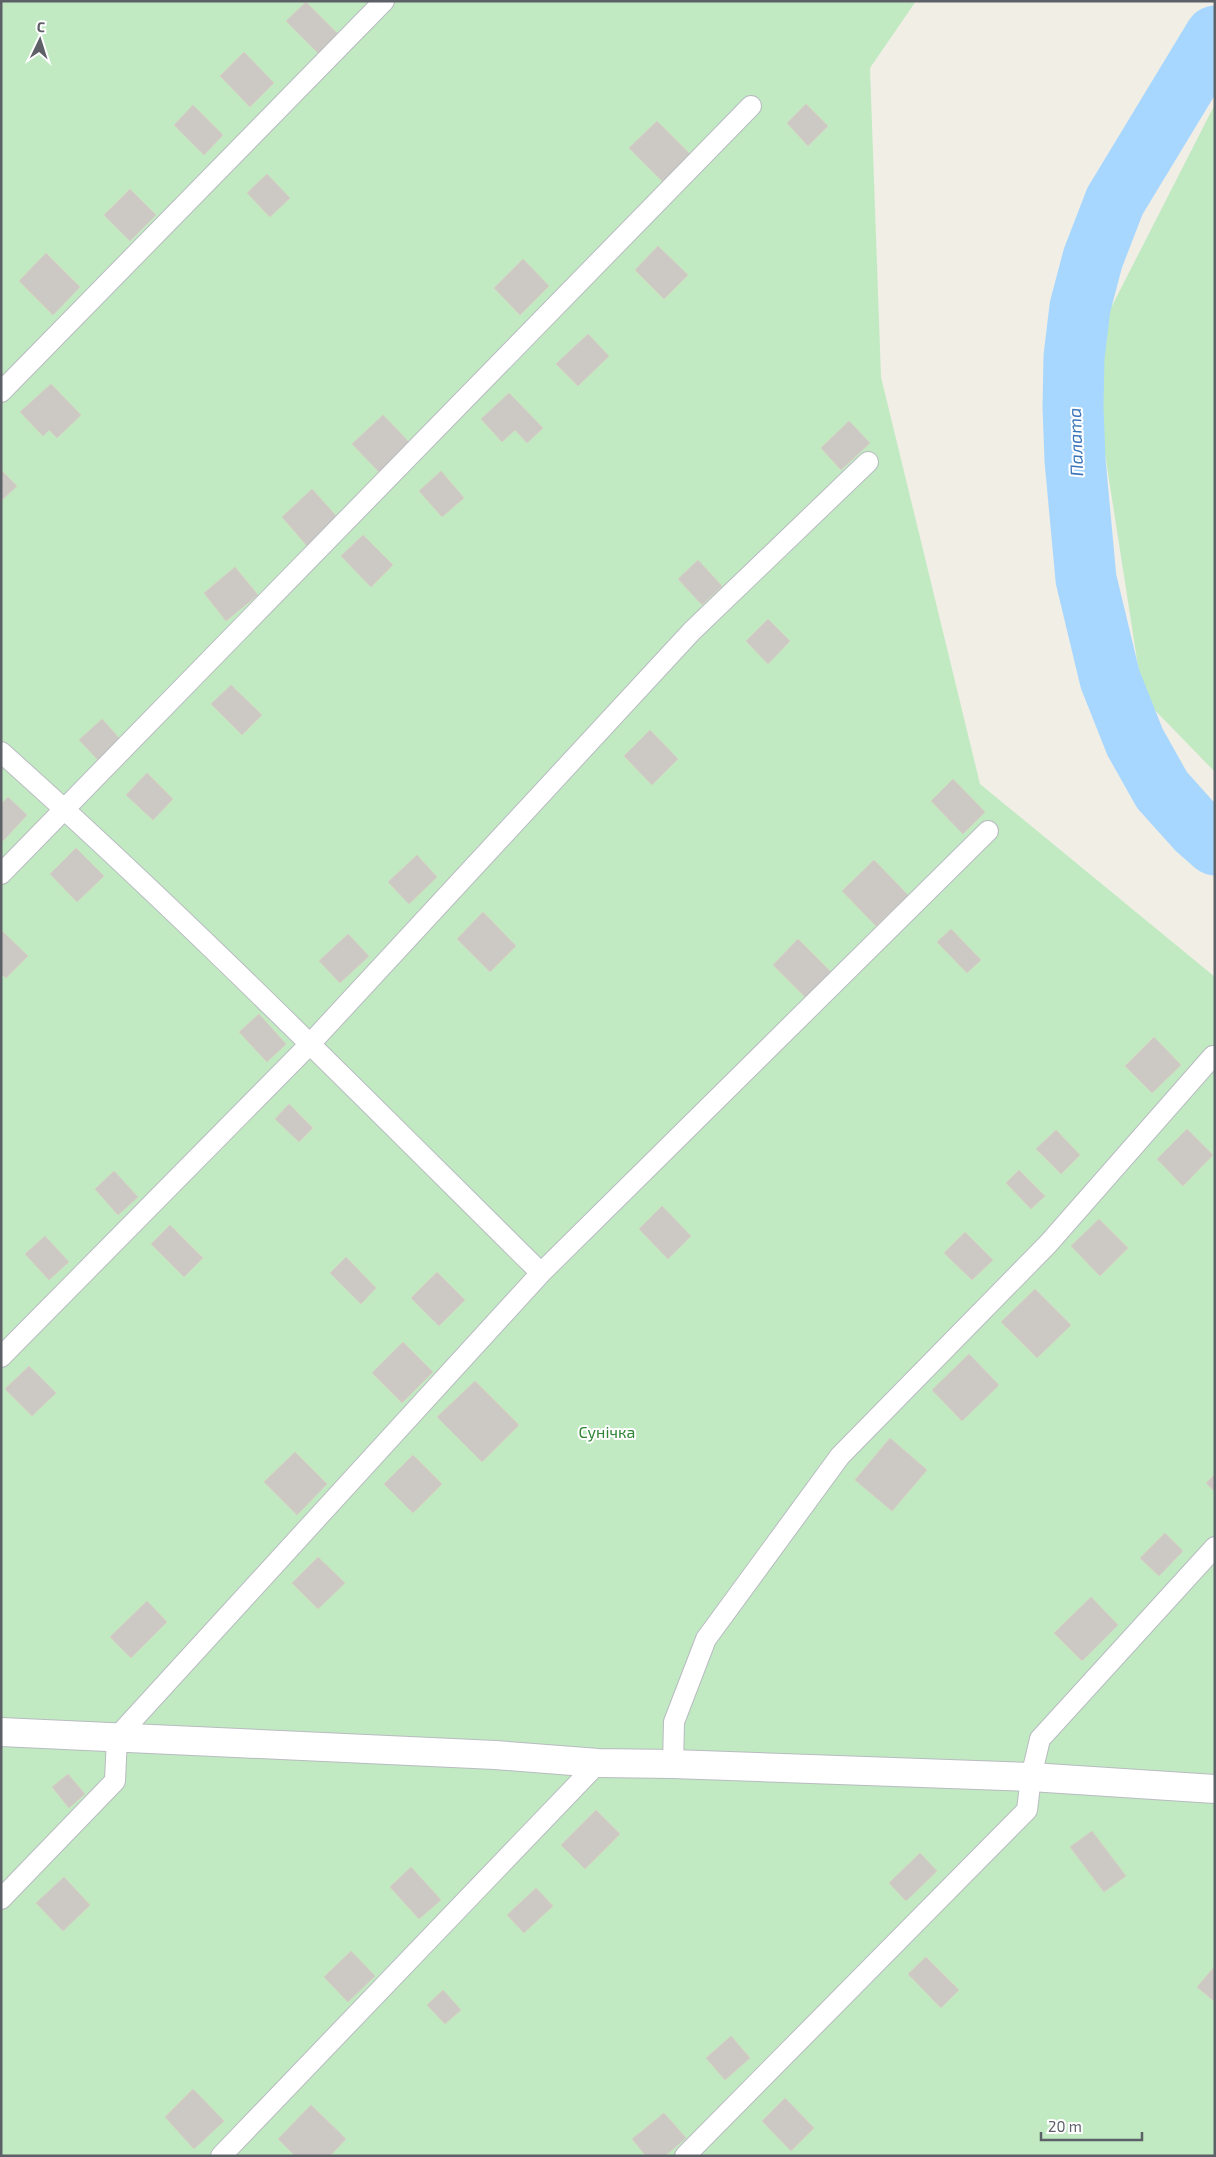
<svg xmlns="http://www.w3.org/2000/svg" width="1216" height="2157" viewBox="0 0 1216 2157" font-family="'Exo 2',sans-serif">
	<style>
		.green { fill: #c1eac2 }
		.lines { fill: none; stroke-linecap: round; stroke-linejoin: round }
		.river { stroke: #a7d7ff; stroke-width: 61 }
		.building { fill: #ccc8c3; stroke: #d6d1c3 }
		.lane-casing { stroke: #b8bbc0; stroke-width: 22 }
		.street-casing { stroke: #b8bbc0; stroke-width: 30 }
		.lane { stroke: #fff; stroke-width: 20 }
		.street { stroke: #fff; stroke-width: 28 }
		.labels { text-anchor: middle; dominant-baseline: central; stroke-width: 4; stroke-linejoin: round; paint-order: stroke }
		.park-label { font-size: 16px; fill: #2f8535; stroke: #fff }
		.water-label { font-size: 18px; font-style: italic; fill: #3b76ba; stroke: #fff }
	</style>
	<rect width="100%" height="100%" fill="#f1eee6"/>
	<path class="green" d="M1,1H916L870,68L881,377L980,784L1215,977V2156H1Z
		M1215,104V772L1143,698L1089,351Z"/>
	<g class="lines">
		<path class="river" d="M1215,36L1115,201L1093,258L1080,307L1074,357L1073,407L1075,460L1086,579L1110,679L1135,742L1162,790L1198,830L1215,845"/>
	</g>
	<path class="building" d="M306,2L341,37L321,56L286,21Z
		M244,52L274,83L250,107L220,76Z
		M806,104L828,126L808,146L787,123Z
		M193,105L223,135L204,155L174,125Z
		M657,121L691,155L663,182L629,148Z
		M267,174L290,198L270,217L247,193Z
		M130,189L156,215L130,241L104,215Z
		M658,246L688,275L664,299L635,270Z
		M46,253L80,287L53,315L19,281Z
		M523,259L549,286L520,315L494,288Z
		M588,334L609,356L578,386L556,364Z
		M51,384L81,415L57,438L49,430L43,436L20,412Z
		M509,393L543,428L527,443L515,430L502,442L481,419Z
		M383,415L411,444L380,473L352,444Z
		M849,421L870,443L841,470L821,448Z
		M1,470L17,486L1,501Z
		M441,471L464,498L442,517L419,491Z
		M312,489L339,519L308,547L282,517Z
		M363,535L393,565L371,587L341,556Z
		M698,560L722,586L702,605L678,579Z
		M235,567L258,595L226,621L204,593Z
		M768,619L790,641L768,664L746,641Z
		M231,685L262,715L242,735L211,704Z
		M102,719L120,739L98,760L79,740Z
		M650,730L678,759L652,785L624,756Z
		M147,773L173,799L153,820L126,795Z
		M953,779L985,812L963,834L931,801Z
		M8,797L27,815L3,841L1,839V804Z
		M76,848L104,876L77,902L50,874Z
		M417,855L437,877L409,904L388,882Z
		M874,860L908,895L876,926L842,891Z
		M483,912L516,946L490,972L457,939Z
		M951,929L981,960L967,973L937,942Z
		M1,930L28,956L6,978L1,974Z
		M348,934L369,956L340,983L319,961Z
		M798,939L833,974L807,999L773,965Z
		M259,1014L286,1044L267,1062L239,1032Z
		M1154,1037L1181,1065L1152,1093L1125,1066Z
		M289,1104L313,1128L299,1142L275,1119Z
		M1187,1129L1213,1155L1183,1186L1157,1159Z
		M1056,1130L1080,1155L1061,1174L1036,1149Z
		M1019,1170L1045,1196L1031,1209L1006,1183Z
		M114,1171L138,1197L118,1215L95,1189Z
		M662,1206L691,1236L668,1259L639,1229Z
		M1099,1219L1128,1248L1100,1276L1071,1246Z
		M170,1225L203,1258L184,1277L151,1244Z
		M965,1232L993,1260L972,1280L944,1253Z
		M45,1236L69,1262L49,1280L25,1254Z
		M346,1257L376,1288L361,1304L330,1273Z
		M437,1272L465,1300L439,1326L411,1298Z
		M1035,1289L1071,1325L1037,1358L1001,1322Z
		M403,1342L433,1372L402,1403L372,1373Z
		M969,1354L999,1385L962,1421L932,1390Z
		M29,1366L56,1393L32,1416L5,1389Z
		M475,1381L519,1425L482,1462L437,1417Z
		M890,1438L927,1470L892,1511L855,1480Z
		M295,1452L327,1484L297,1515L264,1482Z
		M413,1455L442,1484L413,1513L384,1484Z
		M1215,1474V1492L1206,1483Z
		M1165,1533L1183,1551L1159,1576L1140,1558Z
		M318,1557L345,1583L318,1609L292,1583Z
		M1091,1597L1118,1625L1082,1661L1054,1633Z
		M147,1601L167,1622L131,1658L110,1637Z
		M68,1774L85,1794L69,1808L52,1787Z
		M596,1810L620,1834L585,1869L561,1845Z
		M1092,1831L1126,1876L1104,1892L1070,1847Z
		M920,1853L937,1871L906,1901L889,1883Z
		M411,1867L441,1900L419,1919L390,1887Z
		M64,1877L90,1905L63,1931L36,1903Z
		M536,1888L553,1906L524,1933L507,1915Z
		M351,1951L375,1976L348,2002L324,1977Z
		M926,1957L959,1990L941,2008L908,1974Z
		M1215,1966V2002L1197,1987Z
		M443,1990L461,2010L445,2024L427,2005Z
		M731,2036L750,2058L725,2080L706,2058Z
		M193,2089L224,2121L194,2149L165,2117Z
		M785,2098L814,2128L791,2151L762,2121Z
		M311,2105L346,2139L330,2156H295L278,2139Z
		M664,2113L686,2138L665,2156H646L632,2139Z"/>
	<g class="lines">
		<g class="lane-casing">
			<path id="lane" d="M1,392L384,1
				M1,752C188,919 363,1097 541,1273
				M1,874L751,106
				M1,1357L310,1044L692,631L868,462
				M673,1764L674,1722L706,1639L840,1456L1048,1244L1213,1056
				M1,1899L115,1781L117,1737L541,1273L988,831
				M221,2156L598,1763
				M685,2156L1027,1810L1031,1777L1040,1739L1215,1547"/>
		</g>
		<g class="street-casing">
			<path id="street" d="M1,1732L495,1755L598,1763L673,1764L1031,1777L1215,1789"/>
		</g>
		<use href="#lane" class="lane"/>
		<use href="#street" class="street"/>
	</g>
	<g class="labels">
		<g class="park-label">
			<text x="607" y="1431">Сунічка</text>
		</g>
		<g class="water-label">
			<text transform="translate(1075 442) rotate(-92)">Палата</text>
		</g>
	</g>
	<rect width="1216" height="2157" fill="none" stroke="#5d6167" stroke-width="5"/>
	<g transform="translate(40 40) rotate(4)" stroke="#ffffff" stroke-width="4" paint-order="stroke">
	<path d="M0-4L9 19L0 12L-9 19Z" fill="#5d6167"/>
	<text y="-8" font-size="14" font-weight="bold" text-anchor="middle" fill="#5d6167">С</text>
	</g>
	<path d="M1041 2132v8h101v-8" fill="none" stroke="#5d6167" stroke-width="2.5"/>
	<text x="1048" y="2132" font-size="15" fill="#5d6167" stroke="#ffffff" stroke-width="4" paint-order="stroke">20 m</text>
</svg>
